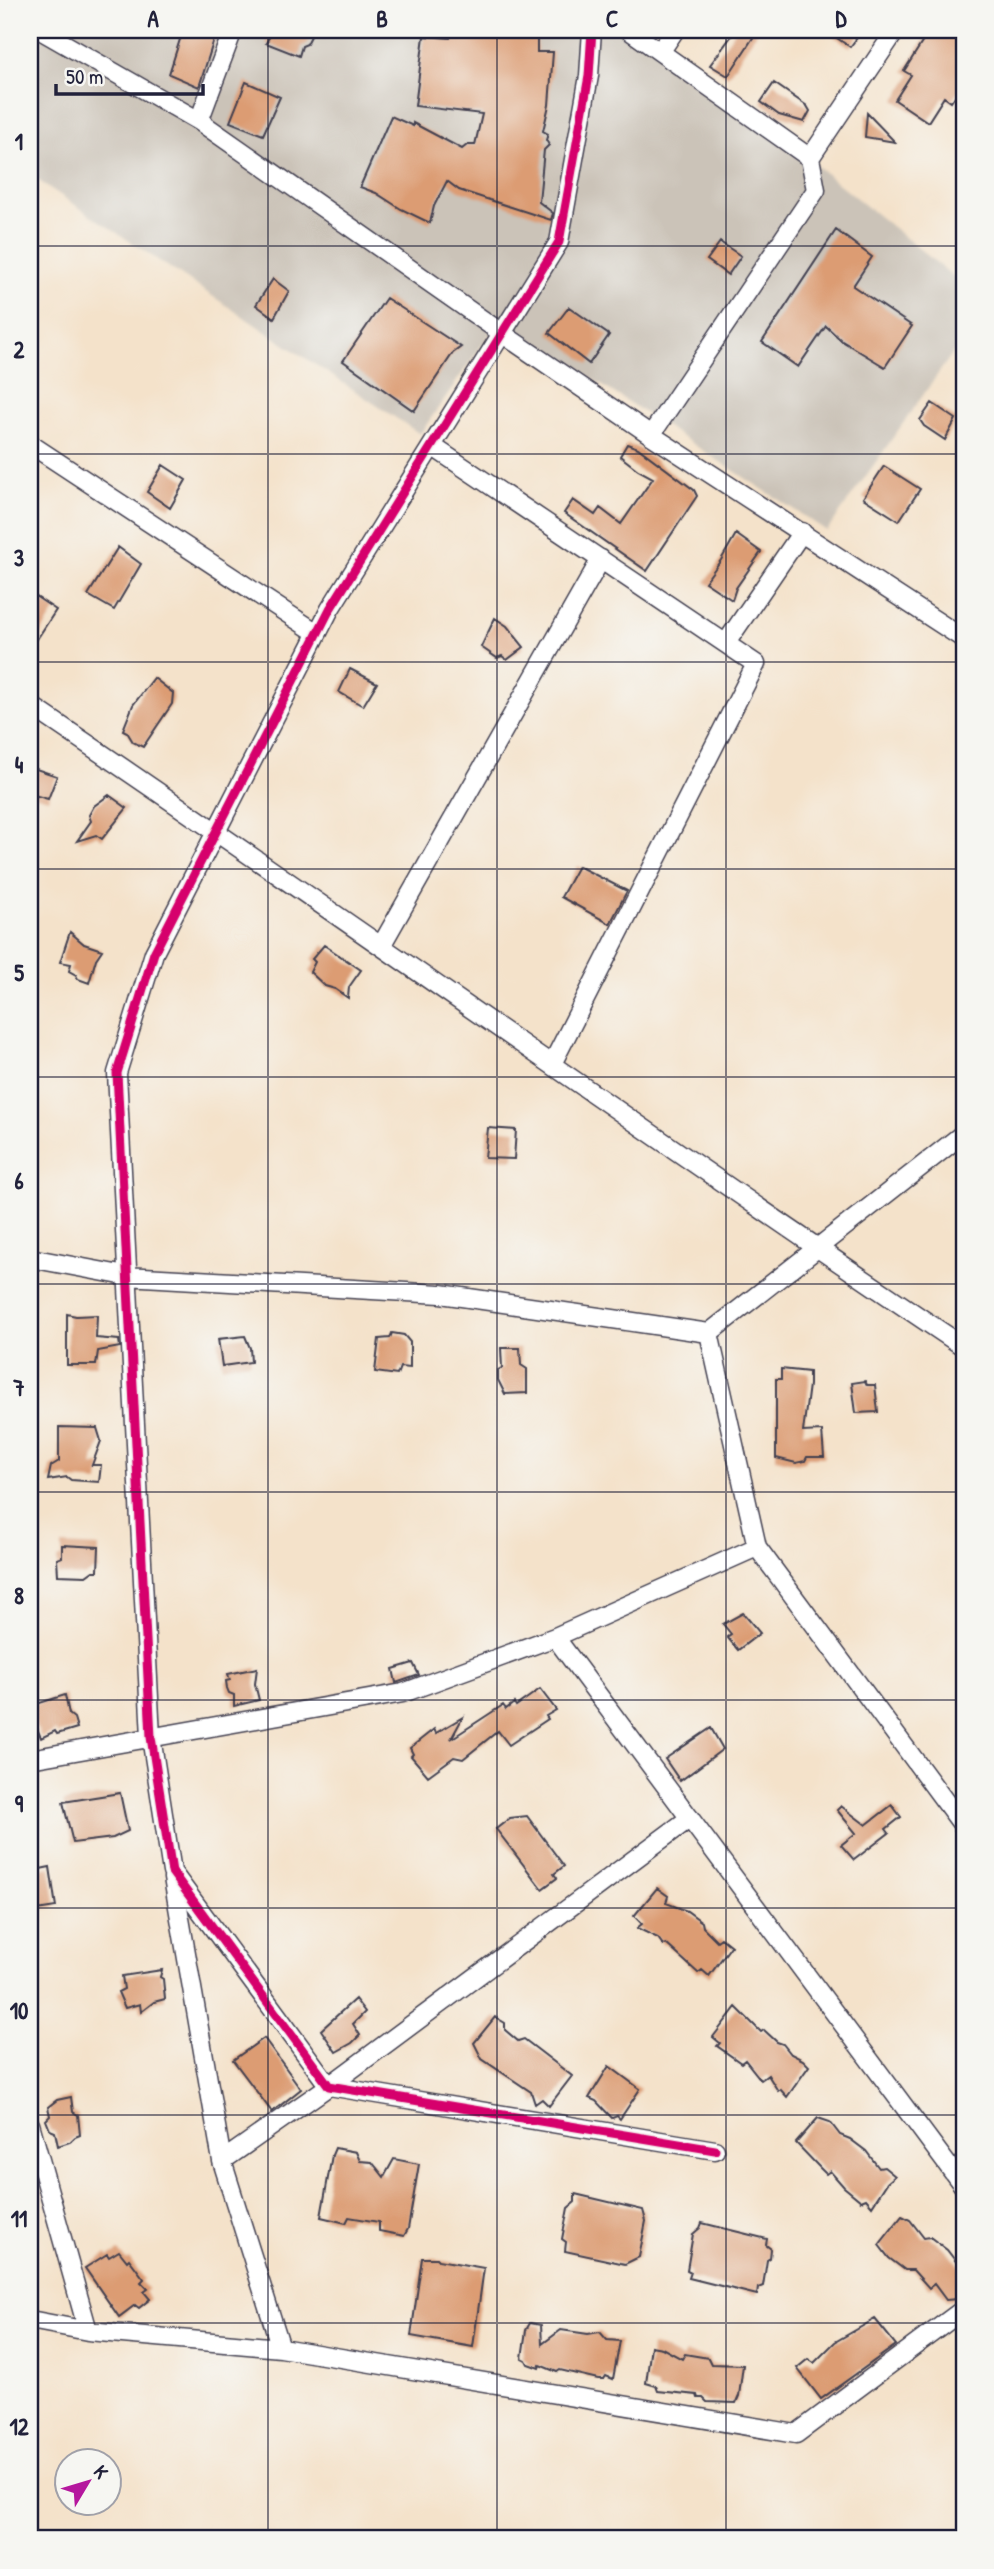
<svg xmlns="http://www.w3.org/2000/svg" width="994" height="2569" viewBox="0 0 994 2569" font-family="'Patrick Hand',sans-serif">
	<style>
		.industrial { fill: #cbc3b8 }
		.building { fill: #dc9c73 }
		.lines { fill: none; stroke-linecap: round; stroke-linejoin: round }
		.street-casing { stroke: #423f50; stroke-width: 21 }
		.street { stroke: #fff; stroke-width: 18 }
		.cycleway-casing { stroke: #f6f6f2; stroke-width: 13 }
		.cycleway { stroke: #d6006c; stroke-width: 9 }
		.grid { fill: none; stroke: #22223b; stroke-width: 2; stroke-opacity: 0.55 }
		.neatline { fill: none; stroke: #22223b; stroke-width: 2.5 }
		.grid-label { font-size: 23px; text-anchor: middle; font-weight: bold; fill: #22223b }
	</style>
	<rect width="100%" height="100%" fill="#f6f6f2"/>
	<filter id="ink" filterUnits="userSpaceOnUse"><feTurbulence type="fractalNoise" baseFrequency=".0143" numOctaves="2"/><feDisplacementMap in="SourceGraphic" scale="14" xChannelSelector="R" yChannelSelector="G"/><feConvolveMatrix kernelMatrix="1 2 1 2 8 2 1 2 1" color-interpolation-filters="sRGB"/></filter>
	<filter id="wash" filterUnits="userSpaceOnUse"><feTurbulence type="fractalNoise" baseFrequency=".00686" numOctaves="4" result="noise"/><feDisplacementMap in="SourceGraphic" scale="28" xChannelSelector="R" yChannelSelector="G"/><feGaussianBlur stdDeviation="1.57" result="paint"/><feColorMatrix in="noise" values="0 0 0 0 0 0 0 0 0 0 0 0 0 0 0 0 0 1.4 0 .05"/><feComposite in="paint" operator="in"/></filter>
	<g filter="url(#wash)">
		<rect width="100%" height="100%" fill="#f4e2ca"/>
		<path class="industrial" d="M30,30H654L652,33L964,285V337L827,531L500,319L420,434L30,175Z"/>
		<g id="blocks">
			<path class="building" d="M183,30H217L199,87L169,74Z
				M273,30H314L307,44L302,46L299,56L266,43Z
				M452,30H518L537,32V52H553L549,105L543,131L548,134L546,140L549,145L544,150L539,202L553,213L551,220L459,190L447,181L434,206L430,223L401,209L376,193L360,187L391,116L413,126V123L462,149L467,145H475L482,114L415,106L424,36L450,38Z
				M736,30H758L728,76L710,65Z
				M825,30H863L850,47Z
				M930,30H964V83L951,102L944,97L928,122L895,100L911,75L904,71Z
				M246,82L280,97L263,135L230,122Z
				M774,83L807,106L810,111L804,122L779,115L761,102Z
				M867,113L895,142L865,137Z
				M836,230L872,257L853,286L912,326L885,367L842,341L826,326L798,367L762,342Z
				M720,242L741,256L728,275L707,260Z
				M273,279L289,291L274,318L256,305Z
				M386,298L461,347L453,353L414,411L343,361Z
				M569,307L609,335L589,364L549,333Z
				M932,403L956,419L945,440L924,426L920,420Z
				M627,444L638,448L694,490L697,496L647,571L564,513L573,500L595,515L600,508L621,524L653,478L638,470L620,456Z
				M163,465L186,480L170,508L147,492Z
				M884,466L920,489L899,521L863,498Z
				M736,534L761,552L736,588L732,600L705,582L721,560Z
				M118,547L141,564L114,610L88,595Z
				M35,596L56,610L30,650V605Z
				M495,618L507,626L524,647L507,660L502,656L497,658L481,647Z
				M350,669L377,683L363,706L339,692Z
				M154,678L173,693L172,704L143,747L133,742L127,732L123,730L133,705Z
				M30,767L57,776L48,799L30,794Z
				M109,795L127,808L102,839L96,835L77,841L91,821L89,815L94,806Z
				M578,866L627,891L610,924L561,897Z
				M70,932L84,944L102,950L96,959L89,983L78,979L76,975L69,971L71,964L60,962Z
				M324,945L361,970L349,987L348,998L335,989L325,986L310,972L315,962L312,959Z
				M488,1128L516,1130L514,1159L485,1158Z
				M67,1314L76,1316L97,1315L96,1338L119,1340L120,1347L98,1351L96,1365H67Z
				M392,1333L404,1335L410,1342V1368L400,1367L397,1375L375,1372L379,1339L390,1338Z
				M245,1336L250,1348L251,1362L222,1366L218,1339Z
				M501,1348H520L521,1365L527,1369V1393L505,1394L498,1380V1370L502,1368Z
				M781,1369L809,1372V1385L803,1432L822,1431L824,1457H807L805,1461L796,1463L776,1458V1379H781Z
				M865,1381L867,1385H875L878,1412L856,1413L852,1383Z
				M59,1427L97,1428L101,1441L92,1465H101L99,1482L71,1480L67,1477L48,1480L51,1466L59,1461Z
				M62,1545L99,1547L98,1571H93L86,1576L58,1575L57,1559L62,1557Z
				M743,1613L760,1633L738,1650L727,1637L731,1634L723,1624Z
				M413,1663L419,1675L396,1683L393,1669Z
				M257,1668L255,1684L259,1700L234,1706V1695L229,1693L227,1688L226,1681L230,1680L228,1674Z
				M540,1689L556,1710L546,1716L548,1719L509,1745L498,1731L463,1759L454,1757L428,1776L411,1756L413,1754L410,1748L434,1729L436,1733L463,1717L451,1739L503,1705L506,1709L514,1703L516,1706Z
				M65,1695L69,1714L74,1718L77,1728L57,1734L55,1731L41,1738L30,1712V1706Z
				M711,1728L723,1749L680,1781L665,1759Z
				M120,1793L128,1831L113,1838L73,1843L63,1802Z
				M892,1805L901,1817L886,1829L889,1833L854,1860L841,1845L856,1833L837,1810L841,1806L866,1825Z
				M527,1816L564,1866L554,1874L557,1878L542,1889L496,1829L510,1818Z
				M50,1867L56,1907L30,1911V1871Z
				M657,1888L668,1896L666,1903L687,1911L702,1922L703,1927L717,1941L721,1938L731,1946L709,1976L702,1970L698,1973L666,1944L663,1945L658,1938L637,1928L642,1924L634,1916Z
				M162,1970L160,1977L163,1979L165,1999L154,2002L141,2012L140,2004L125,2008L118,1992L124,1989L122,1976Z
				M355,1999L365,2012L353,2024L360,2035L352,2043L336,2052L321,2030Z
				M736,2007L761,2032L764,2030L777,2042L783,2044L791,2054L803,2060L809,2066L787,2097L780,2089L778,2091L768,2075L761,2080L745,2060L741,2063L717,2046L720,2043L713,2037Z
				M495,2017L505,2023V2030L518,2041L524,2039L572,2076L549,2106L542,2099L535,2104L531,2092L482,2059L474,2043Z
				M264,2038L301,2089L272,2112L233,2060Z
				M609,2066L640,2089L620,2119L617,2116L612,2118L596,2101L589,2098Z
				M71,2097L73,2112L78,2115L80,2135L75,2137L70,2142L58,2146L55,2132L50,2130L46,2120L50,2116L48,2107L57,2100Z
				M818,2118L830,2122L840,2135L850,2139L866,2151L879,2168L884,2167L895,2176L887,2183L872,2206L866,2199L861,2201L844,2187L830,2171L826,2174L821,2169L796,2143Z
				M335,2148L356,2152L360,2161L372,2162L384,2177L394,2159L419,2164L408,2229L404,2236L379,2231V2222L349,2217L346,2223L321,2217L332,2155Z
				M575,2194L643,2210L646,2221L639,2257L625,2264L565,2251L566,2242L562,2239L568,2208L575,2202Z
				M902,2216L910,2220L924,2238L930,2237L947,2250L964,2272V2290L957,2299L946,2300L934,2284L929,2288L913,2270H905L889,2258L879,2245Z
				M702,2223L767,2239L766,2245L771,2249L770,2258L767,2260L763,2286L758,2288L757,2295L689,2278L691,2272L687,2270L693,2234L700,2228Z
				M119,2251L127,2261L129,2259L144,2279L141,2282L148,2289L144,2292L150,2299L139,2308L135,2305L119,2317L85,2268L107,2254L109,2257Z
				M422,2258H437L439,2260L484,2268L473,2347L411,2336Z
				M875,2319L896,2345L821,2399L797,2368L808,2359L814,2363L835,2342Z
				M530,2323L541,2325L542,2344L561,2330L588,2334L600,2332L607,2340L620,2341L613,2379L606,2376L604,2379H598L560,2370L557,2372L540,2365L539,2368L528,2364L526,2360L522,2358L526,2330Z
				M651,2346L662,2348L682,2359L685,2354L708,2358L711,2364L743,2365L739,2396L736,2403L707,2402L703,2398H698L697,2395L658,2391L656,2386L646,2383Z"/>
		</g>
	</g>
	<g filter="url(#ink)">
		<use href="#blocks" fill-opacity="0" stroke="#423f50" stroke-width="2"/>
		<g class="lines">
			<g class="street-casing">
				<path id="street" d="M40,30L199,121L503,334L651,435L964,639
					M592,30L589,76L559,242L330,609L154,953L117,1073L151,1737L172,1872L329,2086L715,2150
					M629,30L810,158
					M661,51L675,30
					M199,121L233,30
					M651,435L816,190L810,158L896,30
					M30,444L317,633
					M432,446L756,664L552,1064
					M726,643L802,532
					M30,705C343,916 650,1137 964,1347
					M381,946L601,559
					M30,1258L126,1276L441,1294L709,1333L964,1133
					M709,1333L757,1547L964,1827
					M555,1637L964,2187
					M30,1759L403,1693L555,1637L757,1547
					M173,1878L222,2161L281,2348L796,2434L964,2309
					M30,2124L88,2331
					M222,2161L329,2086L690,1818
					M30,2320L88,2331L281,2348"/>
			</g>
			<use href="#street" class="street"/>
			<g class="cycleway-casing">
				<path id="cycleway" d="M592,30L589,76L559,242L330,609L154,953L117,1073L151,1737L172,1872L329,2086L715,2150"/>
			</g>
			<use href="#cycleway" class="cycleway"/>
		</g>
	</g>
	<path class="grid" d="M268,30V2539M497,30V2539M726,30V2539M30,246H964M30,454H964M30,662H964M30,869H964M30,1077H964M30,1284H964M30,1492H964M30,1700H964M30,1908H964M30,2115H964M30,2323H964"/>
	<rect width="994" height="2569" fill="none" stroke="#f6f6f2" stroke-width="77"/>
	<g transform="translate(88 2482) rotate(52)"><circle r="33" fill="#f6f6f2" stroke="#a1a1a9" stroke-width="2"/>
	<path d="M0-5L12 26L0 18L-12 26Z" fill="#b5179e"/>
	<text y="-10" font-size="19" font-weight="bold" text-anchor="middle" fill="#22223b">K</text>
	</g>
	<path d="M56 84v10h147v-10" fill="none" stroke="#22223b" stroke-width="3.5"/>
	<text x="66" y="84" font-size="21" fill="#22223b" stroke="#f6f6f2" stroke-width="5" paint-order="stroke">50 m</text>
	<rect x="38" y="38" width="918" height="2492" class="neatline"/>
	<g class="grid-label">
		<text x="153" y="27">A</text>
		<text x="382" y="27">B</text>
		<text x="612" y="27">C</text>
		<text x="841" y="27">D</text>
		<text x="19" y="150">1</text>
		<text x="19" y="358">2</text>
		<text x="19" y="566">3</text>
		<text x="19" y="773">4</text>
		<text x="19" y="981">5</text>
		<text x="19" y="1189">6</text>
		<text x="19" y="1396">7</text>
		<text x="19" y="1604">8</text>
		<text x="19" y="1812">9</text>
		<text x="19" y="2019">10</text>
		<text x="19" y="2227">11</text>
		<text x="19" y="2435">12</text>
	</g>
</svg>
